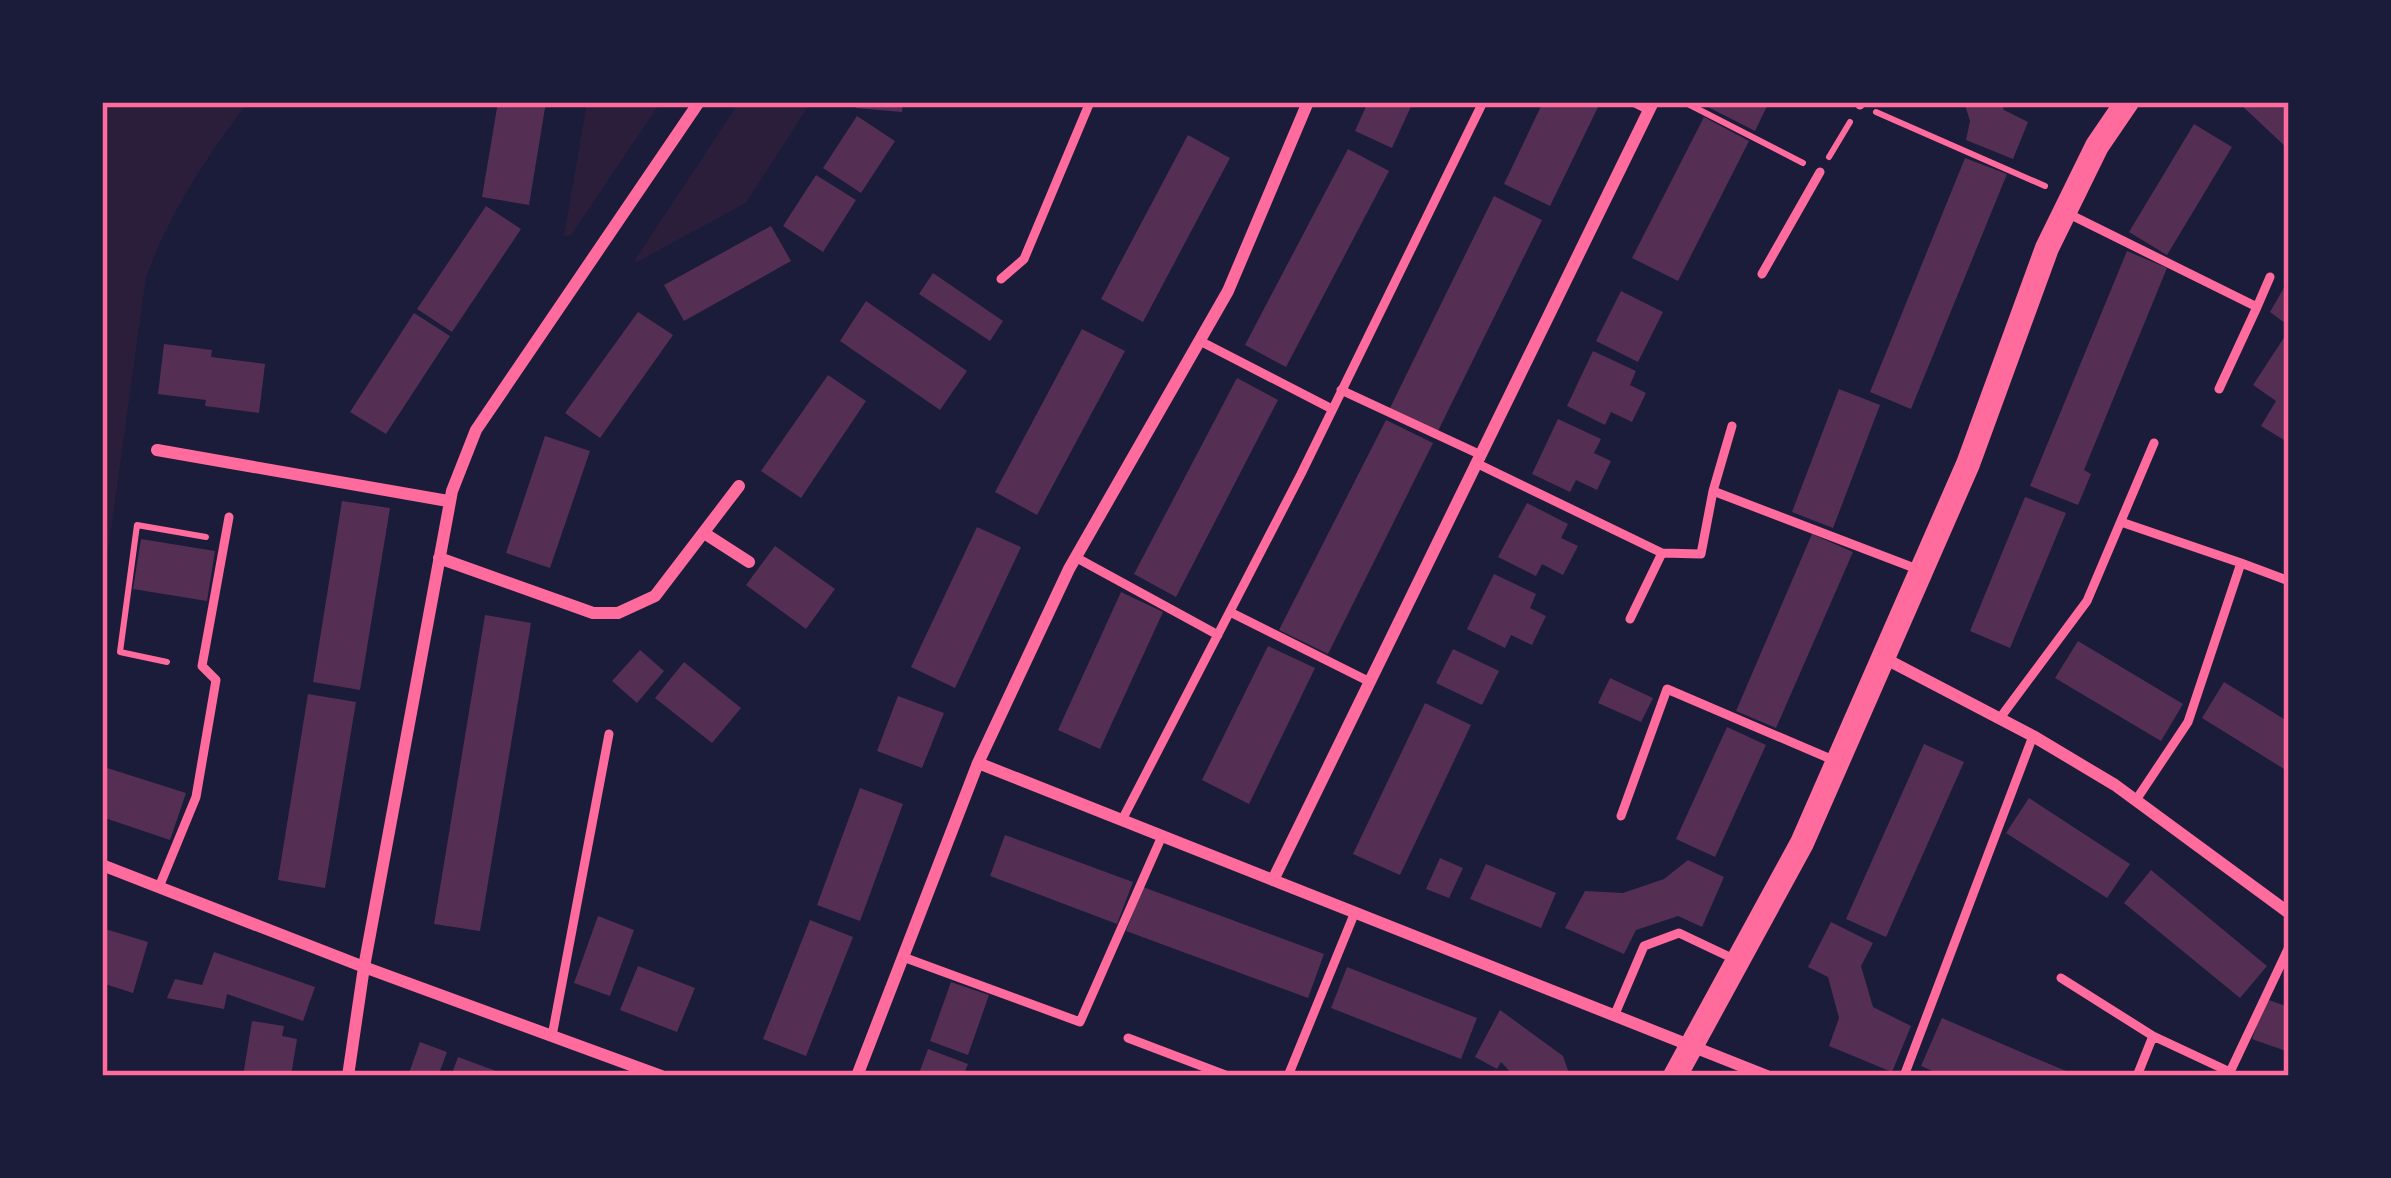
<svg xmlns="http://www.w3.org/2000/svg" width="2391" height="1178" viewBox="0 0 2391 1178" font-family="Cabin,sans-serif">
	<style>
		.green { fill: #2a1e3b }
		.building { fill: #542f53 }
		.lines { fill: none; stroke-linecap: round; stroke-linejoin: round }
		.path { stroke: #ff6b9d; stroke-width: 6 }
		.service { stroke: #ff6b9d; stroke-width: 9 }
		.minor { stroke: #ff6b9d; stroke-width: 12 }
		.secondary { stroke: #ff6b9d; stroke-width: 24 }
		.neatline { fill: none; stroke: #ff6b9d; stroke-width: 4.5 }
	</style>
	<rect width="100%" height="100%" fill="#1b1b3a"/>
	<path class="green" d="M102,102H248C207,156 169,214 146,277L102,595Z
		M587,102H661L571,235L564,236Z
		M739,102H811L746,203L637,262L635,260Z"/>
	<path class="building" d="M498,102H546L529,205L482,197Z
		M856,102H903L902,112L856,108Z
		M1368,102H1413L1392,148L1355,131Z
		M1543,102L1599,105L1550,206L1504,184Z
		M1710,102H1769L1755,131L1708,107Z
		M1964,102H2001L2004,110L2028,122L2013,159L1966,140L1970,121Z
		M2238,102H2289V150Z
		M857,116L895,141L861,193L823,168Z
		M1704,117L1749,141L1678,281L1632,258Z
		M2194,124L2232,147L2167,255L2129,232Z
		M1188,135L1230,158L1143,322L1101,299Z
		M1348,149L1389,171L1286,367L1245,345Z
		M1965,158L2007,174L1911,409L1870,392Z
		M816,175L856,200L823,252L783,226Z
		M1494,196L1542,220L1438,431L1390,408Z
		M486,206L521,229L452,332L417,309Z
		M771,226L791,261L684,321L664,285Z
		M2127,251L2167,268L2084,470L2091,474L2078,505L2030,486Z
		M933,273L1003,321L990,341L919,294Z
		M2289,279V326L2270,312Z
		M1621,291L1663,312L1638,362L1596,341Z
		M866,301L967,371L940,410L840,341Z
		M638,312L673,335L600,438L565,413Z
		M414,313L450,336L386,434L350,412Z
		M1082,329L1125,351L1037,515L995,492Z
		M2289,330V443L2261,426L2276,401L2253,385Z
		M164,344L212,350L211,357L265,364L259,413L205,406L206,400L158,394Z
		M1593,351L1636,371L1630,385L1646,393L1632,422L1611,412L1605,425L1567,406Z
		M828,375L866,401L801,498L761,471Z
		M1237,378L1278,400L1176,597L1134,574Z
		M1839,389L1880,405L1833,528L1792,512Z
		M1558,419L1601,439L1594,453L1611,461L1597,490L1576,480L1570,492L1532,474Z
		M1386,420L1433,443L1328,654L1279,630Z
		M545,436L590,451L550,568L506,553Z
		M2025,497L2066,513L2010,648L1970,631Z
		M342,501L390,508L360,690L313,682Z
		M1527,503L1568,524L1561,538L1578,546L1563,575L1542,564L1536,576L1498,557Z
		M977,527L1021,547L955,688L911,667Z
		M1812,534L1853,552L1776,728L1736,711Z
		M141,539L215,551L207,601L133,589Z
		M775,546L835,589L806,629L746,585Z
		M1494,574L1536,594L1530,608L1546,616L1532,645L1511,635L1505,648L1467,629Z
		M1121,592L1163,612L1100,749L1058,730Z
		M485,615L531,623L480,931L434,924Z
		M2078,641L2183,704L2161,741L2055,678Z
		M1268,646L1315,668L1249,804L1202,780Z
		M1453,649L1499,671L1482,705L1436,683Z
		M640,650L664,671L637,703L612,681Z
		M684,662L741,708L712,743L655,698Z
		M1610,678L1653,698L1641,722L1598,703Z
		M2224,682L2289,722V772L2202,718Z
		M308,694L356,702L325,888L278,880Z
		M898,696L944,713L922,768L877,751Z
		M1425,703L1471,725L1400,875L1353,854Z
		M1727,727L1766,745L1715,857L1676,839Z
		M1924,744L1964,762L1886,937L1846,919Z
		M104,767L186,793L170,840L102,817Z
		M860,788L903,804L860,921L817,905Z
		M2029,798L2130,864L2107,898L2006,833Z
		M1005,835L1133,882L1117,924L990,876Z
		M1440,858L1463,868L1449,898L1426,889Z
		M1688,860L1724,877L1702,927L1678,916L1636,930L1624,954L1565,928L1585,891L1623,893L1664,879Z
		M1486,864L1556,893L1541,928L1470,899Z
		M2151,870L2267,966L2240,998L2124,903Z
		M1143,887L1324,954L1308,998L1126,931Z
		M598,916L634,930L610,996L574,983Z
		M810,920L853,937L806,1056L763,1039Z
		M1831,922L1873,943L1861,966L1873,1007L1911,1026L1892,1072L1829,1046L1839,1018L1828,977L1808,967Z
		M102,928L148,942L133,993L102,983Z
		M214,952L315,987L303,1021L227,994L224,1009L167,998L175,979L202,985Z
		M638,966L695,988L677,1032L620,1010Z
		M1347,967L1477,1018L1461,1059L1331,1008Z
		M951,982L989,995L968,1055L930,1041Z
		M2266,999L2289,1007V1052L2252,1039Z
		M1500,1010L1563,1056L1570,1076H1514L1501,1062L1497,1069L1475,1057Z
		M1942,1018L2030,1056L2078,1076H1944L1921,1066Z
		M252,1021L284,1026L282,1036L297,1039L291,1076H243Z
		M420,1042L447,1052L438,1076H408Z
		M928,1049L968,1064L963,1076H918Z
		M458,1057L507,1075V1076H451Z"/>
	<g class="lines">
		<path class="path" d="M1684,102L1803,163
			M1876,112L2045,186
			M1829,157L1850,122
			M167,662L120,652L137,525L206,537"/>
		<path class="service" d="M1633,102L1649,110
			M1860,105L1861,102
			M2069,214L2257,307L2270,277
			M1762,274L1820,172
			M1001,279L1024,259L1090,102
			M1200,341L1332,409
			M2219,389L2257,307
			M1341,390L1481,455
			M1732,426L1713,491L1917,569
			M1476,463L1662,553L1701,554L1713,491
			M2121,522L2241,563L2188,722L2136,800
			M1077,558L1218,635
			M2241,563L2289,581
			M1230,612L1370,682
			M1630,619L1662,553
			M2000,718L2087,601L2154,443
			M1621,816L1667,689L1833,760
			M1122,820L1301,474L1483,102
			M159,887L196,797L216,680L202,666L229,517
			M903,957L1080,1022L1162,836
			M2061,978L2153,1036
			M1615,1014L1644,946L1679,933L1736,960
			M552,1036L609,734
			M1128,1038L1228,1076
			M1288,1076L1355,912
			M1904,1076L2033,736
			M2137,1076L2153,1036L2230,1072
			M2235,1076L2230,1072L2289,947"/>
		<path class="minor" d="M157,450L448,501
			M704,533L749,562
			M439,558L593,613H618L655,596L739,486
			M1884,658L2033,736L2115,785L2289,913
			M978,763L1767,1076
			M102,865L364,967L661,1076
			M1273,880L1653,102
			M348,1076L364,967L452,491L476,430L699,102
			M857,1076L978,763L1069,569L1228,291L1308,102"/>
		<path class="secondary" d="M1675,1076L1802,843L1968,464L2047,248L2097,146L2127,102"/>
	</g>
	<rect width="2391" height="1178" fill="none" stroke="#1b1b3a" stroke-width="210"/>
	<rect x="105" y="105" width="2181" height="968" class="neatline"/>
</svg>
